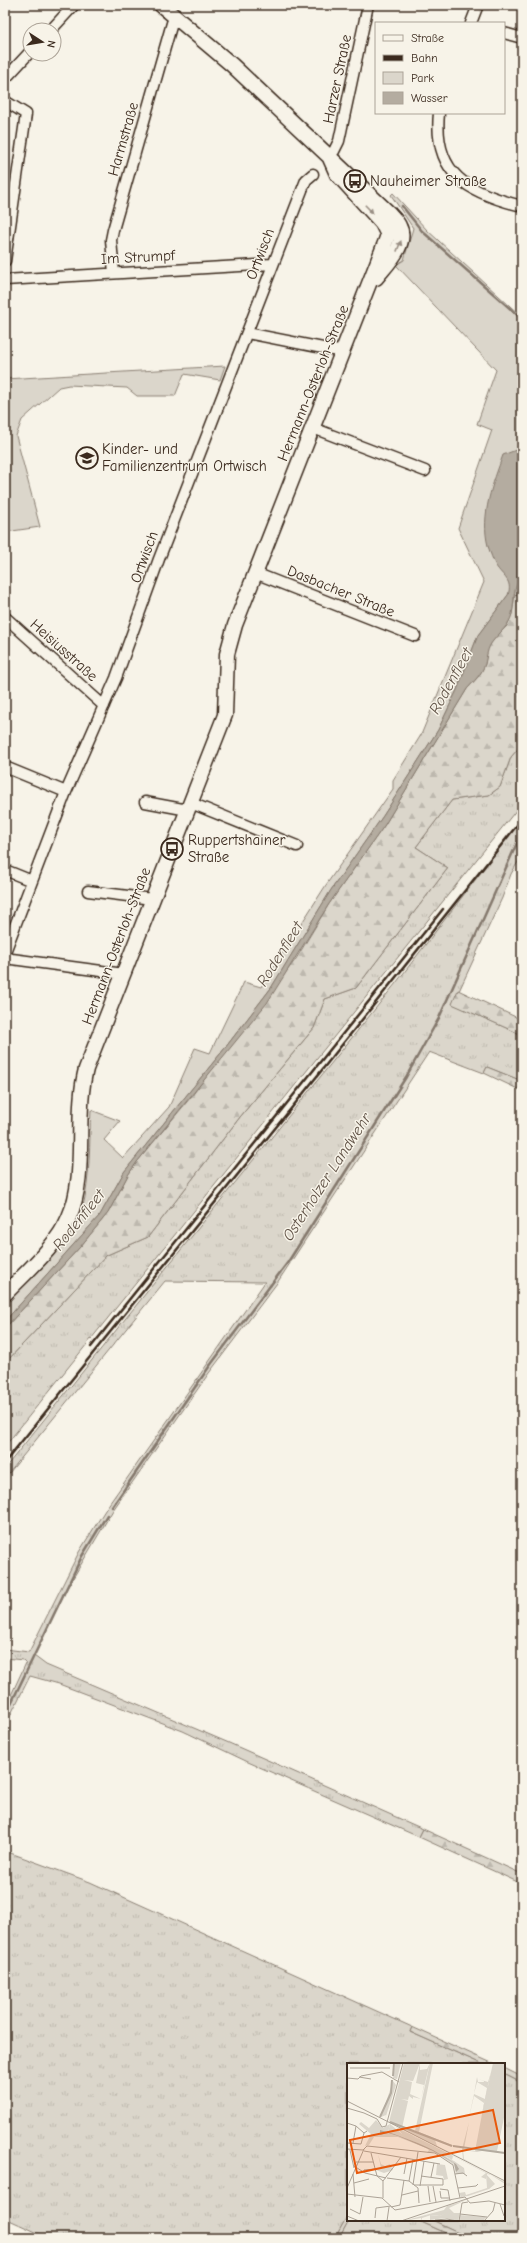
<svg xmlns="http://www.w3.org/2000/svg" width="527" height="2243" viewBox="0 0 527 2243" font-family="'Comic Neue',sans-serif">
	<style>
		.grass { fill: url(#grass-tufts); stroke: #8b8074 }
		.forest { fill: url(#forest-firs); stroke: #8b8074 }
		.park { fill: #dbd6cb; stroke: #8b8074 }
		.water { fill: #b4aca0; stroke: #84786c }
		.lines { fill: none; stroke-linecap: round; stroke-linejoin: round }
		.stream { stroke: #84786c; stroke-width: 2.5 }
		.street-casing { stroke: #3b2a1e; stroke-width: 13 }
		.secondary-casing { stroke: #3b2a1e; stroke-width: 17 }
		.street { stroke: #f7f3e8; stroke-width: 10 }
		.secondary { stroke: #f7f3e8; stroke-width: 14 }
		.rail { stroke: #3b2a1e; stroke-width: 2.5 }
		.oneway { fill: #998e83 }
		.labels { text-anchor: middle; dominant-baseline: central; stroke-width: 3; stroke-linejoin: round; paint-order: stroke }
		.street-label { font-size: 15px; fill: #3b2a1e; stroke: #f7f3e8 }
		.poi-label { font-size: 15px; fill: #3b2a1e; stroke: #f7f3e8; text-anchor: start }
		.water-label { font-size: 16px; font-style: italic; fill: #5f5145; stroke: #f7f3e8 }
		.inset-river { fill: none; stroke: #b4aca0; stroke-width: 2 }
		.inset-road { fill: none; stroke: #aca397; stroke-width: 1 }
		.view { fill: #e8590c; fill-opacity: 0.15; stroke: #e8590c; stroke-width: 2 }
		.inset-edge { fill: none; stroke: #3b2a1e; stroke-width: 2 }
	</style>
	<defs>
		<pattern id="grass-tufts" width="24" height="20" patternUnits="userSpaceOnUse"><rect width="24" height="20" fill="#dbd6cb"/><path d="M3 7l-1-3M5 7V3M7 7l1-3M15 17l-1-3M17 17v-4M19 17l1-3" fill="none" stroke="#bdb8ae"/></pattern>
		<pattern id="forest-firs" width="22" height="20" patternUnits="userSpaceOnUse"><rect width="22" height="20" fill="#dbd6cb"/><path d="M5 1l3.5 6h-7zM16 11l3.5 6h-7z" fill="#bdb8ae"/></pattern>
	</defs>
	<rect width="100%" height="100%" fill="#f7f3e8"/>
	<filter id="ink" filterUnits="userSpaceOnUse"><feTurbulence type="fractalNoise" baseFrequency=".025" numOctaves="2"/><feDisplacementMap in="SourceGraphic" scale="8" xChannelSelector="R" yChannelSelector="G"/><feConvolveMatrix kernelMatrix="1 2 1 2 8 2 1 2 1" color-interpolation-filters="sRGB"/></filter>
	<g filter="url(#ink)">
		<path class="grass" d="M522,744V803L5,1446V1363L107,1255L148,1237L240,1117L314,1028L325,999L356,988L448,868L416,847L452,800L489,795L500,787L511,757Z
			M522,819V855L511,874L502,898L453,1004L522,1035V1081L487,1067L484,1073L429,1052L277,1283L209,1373L113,1510L66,1590L34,1656L46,1665L229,1743L423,1829L419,1837L248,1762L183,1731L59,1684L30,1676L5,1726V1708L26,1663L23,1660L5,1658V1649L29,1652L79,1552L107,1507L265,1282L165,1281L5,1478V1468L396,983Z
			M5,1851L90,1882L412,2027L410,2032L482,2064H348V2215L335,2238H49L5,2218Z
			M504,2074L522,2083V2238H471L432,2220H504Z
			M349,2220H417L457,2238H339Z"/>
		<path class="forest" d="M522,594V744L511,757L500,787L489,795L452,800L416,847L448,868L356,988L325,999L314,1028L240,1117L148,1237L107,1255L5,1363V1328L80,1247L108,1213L128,1175L137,1162L191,1097L296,959L329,904L384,826L467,689L479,676L485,664L487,650L493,640L507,626L512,614L515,595Z
			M458,990L522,1020V1035L452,1004Z
			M487,1067L522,1081V1091L484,1073Z
			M423,1829L522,1874V1884L419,1837Z
			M412,2027L494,2064H482L410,2032Z
			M504,2068L522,2077V2083L504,2074Z
			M348,2215L349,2220L339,2238H335Z
			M417,2220H432L471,2238H457Z"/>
		<path class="park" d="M393,193L427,230L522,317V594L508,595L478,635L457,690L438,730L383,816L331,890L271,988L225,1048L124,1172L100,1215L5,1321V1304C27,1281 73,1240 82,1210C91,1178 89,1143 91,1110L120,1121L104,1140L123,1158L169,1107L195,1048L210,1053L244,982L261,987L326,885L393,789V780L421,735L484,582L458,528L492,430L477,424L496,370L396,265L404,260L413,228L391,195Z
			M225,366L220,380L184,374L175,396H137L127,388L69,385L59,387L22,420L16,436L40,527L5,532V379Z"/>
		<path class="water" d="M516,450L522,452V576C512,588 515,600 512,614C509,626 500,632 493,641C487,648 487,656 485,664C482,674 474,681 467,689L384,826L329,904L267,1003L137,1162L128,1175L108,1213L80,1247L5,1328V1321L100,1215L124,1172L225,1048L271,988L331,890L383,816L438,730L457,690L478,635L508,595C513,580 503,577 496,566C493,561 490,552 488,546C480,515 493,483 503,455Z"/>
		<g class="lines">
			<path class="stream" d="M402,206L422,231L522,319
				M112,1507L209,1367L288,1262L406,1077L439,1018L517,843L522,837
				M5,1716L82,1556L107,1515"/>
			<g class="street-casing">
				<path id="street" d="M471,23L478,5
					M51,30L74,5
					M504,33L522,38
					M5,79L30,52
					M5,101L26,114L5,261
					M439,113C433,174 468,193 522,206
					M329,156L334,151L339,141L368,5
					M114,273L111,240L113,230L172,23L176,16
					M5,280L272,264
					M247,333L343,352
					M313,428L425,471
					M255,573L415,636
					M5,617L104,706
					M5,767L66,792
					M145,802L188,810
					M191,803L297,846
					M5,870L32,881
					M88,891L152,899
					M5,952L66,792L116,678L159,559L306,180L313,174
					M5,956L12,959L124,974"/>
			</g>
			<g class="secondary-casing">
				<path id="secondary" d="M161,5L232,65L389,213C392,217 397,221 399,226C409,244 386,265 376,278
					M5,1294C27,1271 57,1246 69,1217C88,1175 74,1115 86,1069L225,715L227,654L235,625L385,243L388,235L382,223L337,174L329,156"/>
			</g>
			<use href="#street" class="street"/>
			<use href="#secondary" class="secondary"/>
			<path class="rail" d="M91,1347L443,909
				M5,1462L302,1095L522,819"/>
		</g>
		<defs><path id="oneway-solid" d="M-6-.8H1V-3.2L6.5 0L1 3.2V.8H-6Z"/></defs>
		<g class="oneway">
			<use href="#oneway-solid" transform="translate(369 209) rotate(46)"/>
			<use href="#oneway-solid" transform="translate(399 246) rotate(-69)"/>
		</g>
	</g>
	<defs>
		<g id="bus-ring" transform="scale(1.15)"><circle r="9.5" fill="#f7f3e8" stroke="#3b2a1e" stroke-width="1.5"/><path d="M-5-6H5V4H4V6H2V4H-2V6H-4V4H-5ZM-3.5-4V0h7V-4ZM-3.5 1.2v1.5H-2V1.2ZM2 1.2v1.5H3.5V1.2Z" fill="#3b2a1e"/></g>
		<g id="school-ring" transform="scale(1.15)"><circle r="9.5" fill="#f7f3e8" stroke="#3b2a1e" stroke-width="1.5"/><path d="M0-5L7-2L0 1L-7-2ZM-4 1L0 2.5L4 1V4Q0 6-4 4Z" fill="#3b2a1e"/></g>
	</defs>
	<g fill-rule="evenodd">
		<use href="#bus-ring" x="355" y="181"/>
		<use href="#school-ring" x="87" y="458"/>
		<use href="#bus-ring" x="172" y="849"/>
	</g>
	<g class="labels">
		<g class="street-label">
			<text transform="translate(337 79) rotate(-78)">Harzer Straße</text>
			<text transform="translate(123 139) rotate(-74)">Harmstraße</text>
			<text transform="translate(260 254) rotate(-69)">Ortwisch</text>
			<text transform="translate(138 257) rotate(-3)">Im Strumpf</text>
			<text transform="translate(313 383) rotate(-68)">Hermann-Osterloh-Straße</text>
			<text transform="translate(144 557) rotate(-70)">Ortwisch</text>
			<text transform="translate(341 591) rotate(22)">Dasbacher Straße</text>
			<text transform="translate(64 650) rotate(42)">Heisiusstraße</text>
			<text transform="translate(116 946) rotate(-69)">Hermann-Osterloh-Straße</text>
		</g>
		<g class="poi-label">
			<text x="370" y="181">Nauheimer Straße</text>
			<text x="102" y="449">Kinder- und<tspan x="102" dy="17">Familienzentrum Ortwisch</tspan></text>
			<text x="188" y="840">Ruppertshainer<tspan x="188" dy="17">Straße</tspan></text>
		</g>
		<g class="water-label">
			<text transform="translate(451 681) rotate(-61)">Rodenfleet</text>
			<text transform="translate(280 954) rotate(-58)">Rodenfleet</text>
			<text transform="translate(327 1177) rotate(-57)">Osterholzer Landwehr</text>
			<text transform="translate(79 1220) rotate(-51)">Rodenfleet</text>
		</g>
	</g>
	<g transform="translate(347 2063)">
		<rect width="158" height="158" fill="#f7f3e8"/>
		<path d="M57,0H73L66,18L57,17L65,19L63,31L74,36L66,34V36L62,33L61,37L54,36L61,38L55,65L68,68L83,0H86L72,69L115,86L122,59L117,86L128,88L140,25L130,19L127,31L130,14L131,19H137L141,23L146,0H158V50L150,88L158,91L139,87L130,89L116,87L117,96L143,110L42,59ZM88,77L115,86L116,96L90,83ZM49,64L158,119V121L144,112L140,111L139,116L134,114L139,110L106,93L105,97L68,74L55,71ZM102,145L107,150H113L111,158L98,155L83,157V152L93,153L100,149ZM113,152L139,154L136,158H112Z" fill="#dbd6cb" fill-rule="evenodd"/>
		<path d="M73,0V7L80,6L83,0L74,36L77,22L69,20ZM144,9L134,57L137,40L127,33L121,59L127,31L138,36L141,23L136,21L137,18L131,16L141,19ZM46,18L49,22L38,56L39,52L34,54ZM43,61L55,71L60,70L87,84L107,100L71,80L41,70ZM139,111L148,121L142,126L121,133L114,134L112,130L118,129L119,132L140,125ZM119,137L102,145V149L93,153L84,152L75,155L74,158V155L56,158L97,147L100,143Z" fill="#dbd6cb"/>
		<path d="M29,57L36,65L43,61L41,70L51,73L70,80L107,98L117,105L118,111H109L107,102L88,89L80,90L82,87L79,85L51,74H27L22,82L18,83L24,71L12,61L14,59L22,65ZM31,91L34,101L38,103L43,101L46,107L37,110L29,107L34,105ZM90,101L98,102L101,116L97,117L96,113L89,112Z" fill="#dbd6cb"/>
		<path d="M48,0H54L50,16L46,15Z" fill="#dbd6cb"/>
		<path d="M33,67L47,71L71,80L86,87L109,101L112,106L109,109L107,100L86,88L51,73L41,70L33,72Z" fill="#b4aca0"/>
		<path class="inset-river" d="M46,13L47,0M33,54L44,30L45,17M43,59L105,83M106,83L158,90"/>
		<path class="inset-road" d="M3,5H43M12,14L24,16M0,15L11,16L14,13L35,9L52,19M0,38L158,118M0,45L17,50L30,56L35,64L39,63L56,0M0,60L9,63L17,70L20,68M0,80L14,81L17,70M6,80L9,63M0,86L16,87M3,87L7,105M16,87L20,83L88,90L106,102L113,135M17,88L93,101M24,90L30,113L36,118M9,99H26M7,103L18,110L39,115M17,110V107L28,106M6,111L8,134M57,111L60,95M108,111L116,110L120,113M84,114L87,100M40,115L62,118L71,125L72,140M36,118L54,94M36,118V135M62,118L66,96M7,120L22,116M66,122L71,89M67,122H96V116L74,113M73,123L77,98M81,123L83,139M86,123L89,139M0,125L17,86M111,125L129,123L131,121M93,126L101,127L103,138M93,128L94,135H102M0,131L35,135L48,147L118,134L123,140L142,138L158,142M55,132L71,128M153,141L157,153M44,144L53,142L57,117M3,146L13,151L16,134M113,151L140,154M0,153L12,158M28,155L29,145L44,143M88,157L100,156L110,158M40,158L42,144M54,158L158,123M112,158L115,140L121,139M137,158L146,148L148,140"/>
		<path class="view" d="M146,47L153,80L10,110L3,77Z"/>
		<rect width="158" height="158" class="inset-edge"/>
	</g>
	<rect width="527" height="2243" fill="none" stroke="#f7f3e8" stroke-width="20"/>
	<rect x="10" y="10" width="507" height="2223" fill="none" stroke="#3b2a1e" stroke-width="1.5" filter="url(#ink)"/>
	<rect x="375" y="22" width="130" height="92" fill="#f7f3e8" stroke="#aca397"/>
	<rect x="383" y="35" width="20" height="6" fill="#f7f3e8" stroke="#aca397"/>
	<text x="411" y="42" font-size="12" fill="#3b2a1e">Straße</text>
	<rect x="383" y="55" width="20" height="6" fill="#3b2a1e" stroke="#aca397"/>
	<text x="411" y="62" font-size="12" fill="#3b2a1e">Bahn</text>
	<rect x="383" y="72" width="20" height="12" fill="#dbd6cb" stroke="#aca397"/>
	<text x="411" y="82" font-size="12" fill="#3b2a1e">Park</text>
	<rect x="383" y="92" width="20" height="12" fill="#b4aca0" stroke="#aca397"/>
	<text x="411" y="102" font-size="12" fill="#3b2a1e">Wasser</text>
	<g transform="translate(42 42) rotate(102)"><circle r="19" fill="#f7f3e8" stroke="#aca397"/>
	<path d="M0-3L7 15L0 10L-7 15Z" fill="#3b2a1e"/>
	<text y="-6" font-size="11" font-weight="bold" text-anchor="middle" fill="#3b2a1e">N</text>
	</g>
</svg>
